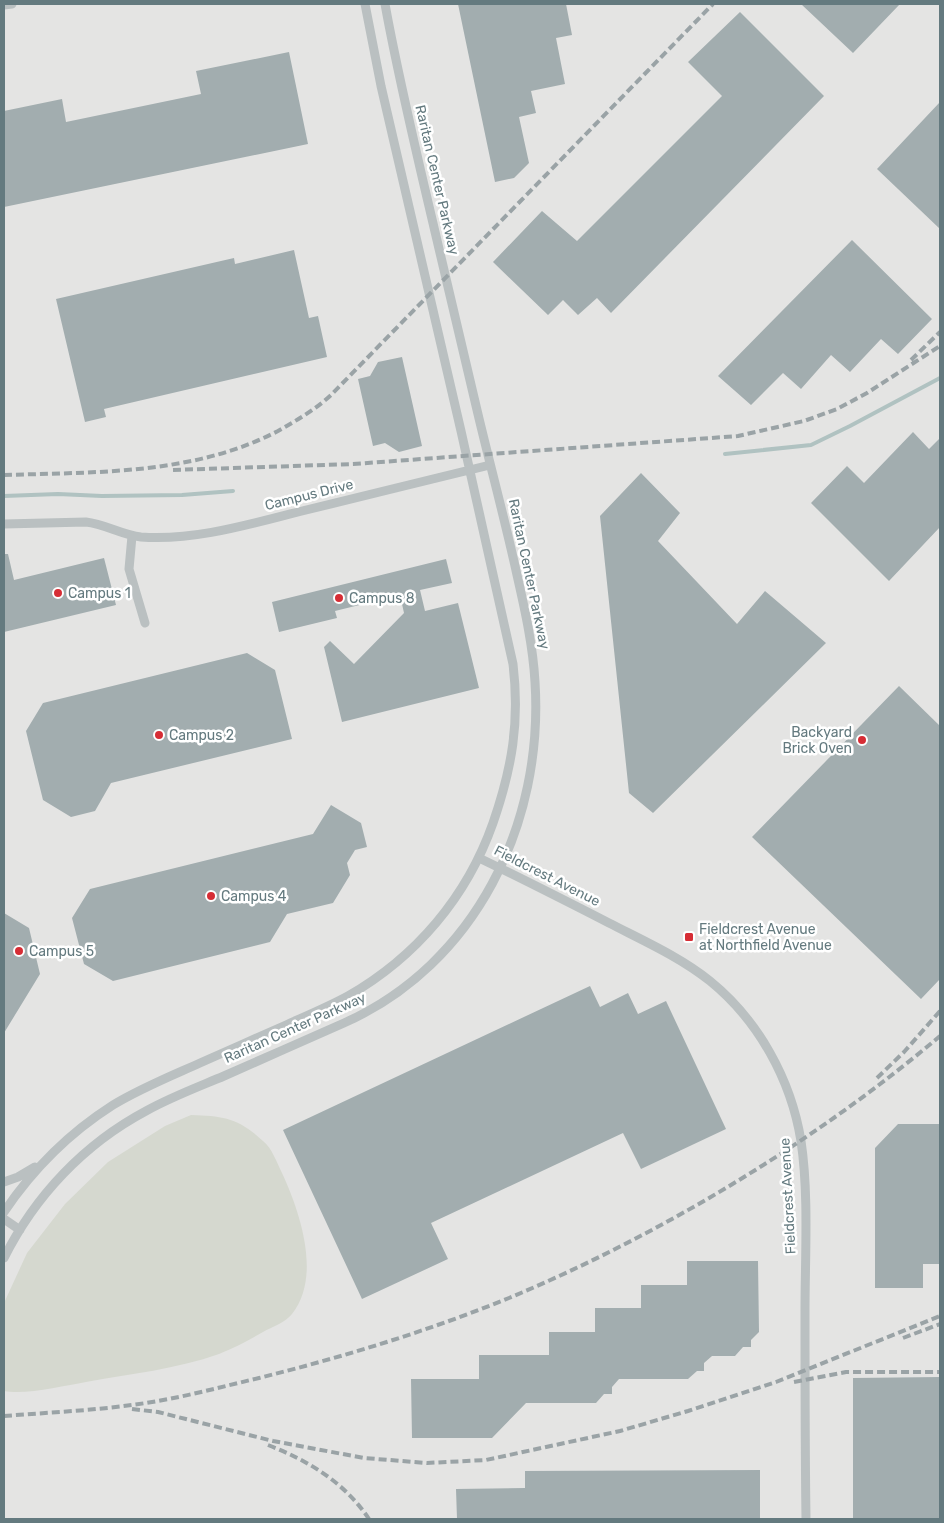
<svg xmlns="http://www.w3.org/2000/svg" width="944" height="1523" viewBox="0 0 944 1523" font-family="Rubik,sans-serif">
	<style>
		.built { fill: #e4e4e3 }
		.green { fill: #d5d8cf }
		.lines { fill: none; stroke-linecap: round; stroke-linejoin: round }
		.stream { stroke: #b0c2c1; stroke-width: 4 }
		.building { fill: #a2adaf }
		.minor { stroke: #bac0c1; stroke-width: 9 }
		.rail { stroke: #9aa3a6; stroke-width: 4; stroke-dasharray: 8 4; stroke-linecap: butt }
		.poi-dot { fill: #d62d35; stroke: #fff; stroke-width: 2 }
		.labels { text-anchor: middle; dominant-baseline: central; stroke-width: 5; stroke-linejoin: round; paint-order: stroke }
		.street-label { font-size: 14px; fill: #647a7f; stroke: #fff }
		.poi-label { font-size: 14px; fill: #647a7f; stroke: #fff; text-anchor: start }
	</style>
	<rect width="100%" height="100%" fill="#f3f2ef"/>
	<path class="built" d="M4,4H940V1519H4Z"/>
	<path class="green" d="M191,1115C224,1116 238,1118 263,1141C272,1148 277,1163 282,1173C300,1212 322,1276 292,1314C286,1322 272,1327 263,1332C249,1340 234,1348 219,1354C177,1369 130,1374 86,1382C63,1386 26,1395 4,1391V1303L27,1253L65,1204L108,1162L165,1126Z"/>
	<g class="lines">
		<path class="stream" d="M725,454L811,445L850,426L940,378
			M4,496L58,494L102,496L182,495L233,491"/>
	</g>
	<path class="building" d="M458,4H566L572,35L556,38L565,84L531,91L536,113L519,117L529,163L514,178L495,182Z
		M801,4H900L853,53Z
		M740,12L824,96L611,313L597,298L578,315L563,300L548,315L493,262L542,211L577,241L722,96L688,62Z
		M289,52L308,144L4,207V111L62,99L66,122L201,94L196,71Z
		M940,102V229L877,169Z
		M852,240L932,319L898,354L881,339L850,372L831,355L801,389L783,373L751,405L718,376Z
		M294,250L309,318L318,316L327,357L104,409L106,417L85,422L56,299L234,258L235,264Z
		M402,357L422,446L399,452L385,443L373,446L358,379L370,376L378,362Z
		M913,432L929,449L940,438V527L889,581L811,503L847,466L864,483Z
		M641,473L680,513L658,541L737,624L765,591L826,643L653,813L629,793L600,516Z
		M4,554H8L14,580L104,558L116,605L4,632Z
		M446,559L452,583L420,590L425,611L458,603L479,688L342,722L324,647L330,641L354,664L404,613L400,595L335,611L337,618L279,632L272,602Z
		M247,653L275,670L292,739L111,783L95,811L71,817L43,800L26,731L43,703Z
		M899,686L940,726V979L921,999L752,837Z
		M331,805L361,823L367,847L355,850L347,863L350,875L333,903L287,914L270,942L113,981L84,964L72,918L90,889L313,834Z
		M4,913L29,928L40,974L4,1033Z
		M590,986L600,1007L628,993L638,1014L666,1001L726,1129L641,1169L623,1133L431,1223L448,1259L362,1299L283,1130Z
		M898,1124H940V1264H923V1288H875V1148Z
		M687,1261H758L759,1332L751,1340V1347H743L735,1356H712L704,1363V1371H697L688,1379H619L612,1387V1394H604L596,1403H526L492,1438H412L411,1379H479V1355H549V1332H595V1308H641V1285H687Z
		M940,1377V1519H853V1378Z
		M760,1470V1519H457L456,1489L525,1488V1471Z"/>
	<g class="lines">
		<path class="minor" d="M4,5L12,4
			M4,524L86,522C105,524 122,535 141,537C195,541 250,524 302,511C365,496 427,480 490,465
			M132,536L129,569L145,623
			M479,858C523,879 566,901 609,923C644,941 680,957 710,981C758,1020 791,1079 801,1141C809,1194 805,1257 805,1311C805,1380 805,1450 806,1519
			M4,1182L18,1177L35,1167
			M4,1212C33,1169 69,1133 113,1105C141,1088 171,1076 200,1063C229,1050 257,1038 286,1025C306,1016 328,1007 348,996C416,957 467,897 493,823C512,768 520,722 513,664L461,431L381,86L365,4
			M4,1219L20,1230
			M4,1258C35,1196 84,1144 146,1111C171,1097 198,1087 224,1076C264,1058 304,1041 344,1023C476,964 544,823 535,682C533,646 525,610 517,575C505,520 490,465 477,410C459,335 442,260 424,185C410,125 396,65 385,4"/>
		<path class="rail" d="M911,360L940,332
			M173,470L353,464L738,436L804,421L837,409L867,393L940,346
			M4,475C97,472 193,475 278,431C297,420 315,410 331,395L713,4
			M877,1078L904,1052L940,1011
			M903,1338L940,1324
			M794,1382L846,1372H940
			M132,1409L158,1412L273,1441L364,1458L427,1463L486,1460L620,1431L688,1411L776,1382L940,1316
			M4,1416C55,1412 107,1410 158,1401C192,1395 225,1386 259,1378C343,1357 428,1331 509,1298C660,1235 816,1141 940,1036
			M268,1445C309,1461 344,1482 369,1519"/>
	</g>
	<g class="poi-dot">
		<circle cx="58" cy="593" r="5"/>
		<circle cx="339" cy="598" r="5"/>
		<circle cx="159" cy="735" r="5"/>
		<circle cx="862" cy="740" r="5"/>
		<circle cx="211" cy="896" r="5"/>
		<rect x="684" y="932" width="10" height="10" rx="2.5"/>
		<circle cx="19" cy="951" r="5"/>
	</g>
	<g class="labels">
		<g class="street-label">
			<text transform="translate(437 180) rotate(77)">Raritan Center Parkway</text>
			<text transform="translate(309 495) rotate(-14)">Campus Drive</text>
			<text transform="translate(529 574) rotate(78)">Raritan Center Parkway</text>
			<text transform="translate(547 876) rotate(27)">Fieldcrest Avenue</text>
			<text transform="translate(295 1028) rotate(-24)">Raritan Center Parkway</text>
			<text transform="translate(788 1196) rotate(-93)">Fieldcrest Avenue</text>
		</g>
		<g class="poi-label">
			<text x="68" y="593">Campus 1</text>
			<text x="349" y="598">Campus 8</text>
			<text x="852" y="732" text-anchor="end">Backyard<tspan x="852" dy="16">Brick Oven</tspan></text>
			<text x="169" y="735">Campus 2</text>
			<text x="221" y="896">Campus 4</text>
			<text x="699" y="929">Fieldcrest Avenue<tspan x="699" dy="16">at Northfield Avenue</tspan></text>
			<text x="29" y="951">Campus 5</text>
		</g>
	</g>
	<rect width="944" height="1523" fill="none" stroke="#647a7f" stroke-width="10"/>
</svg>
